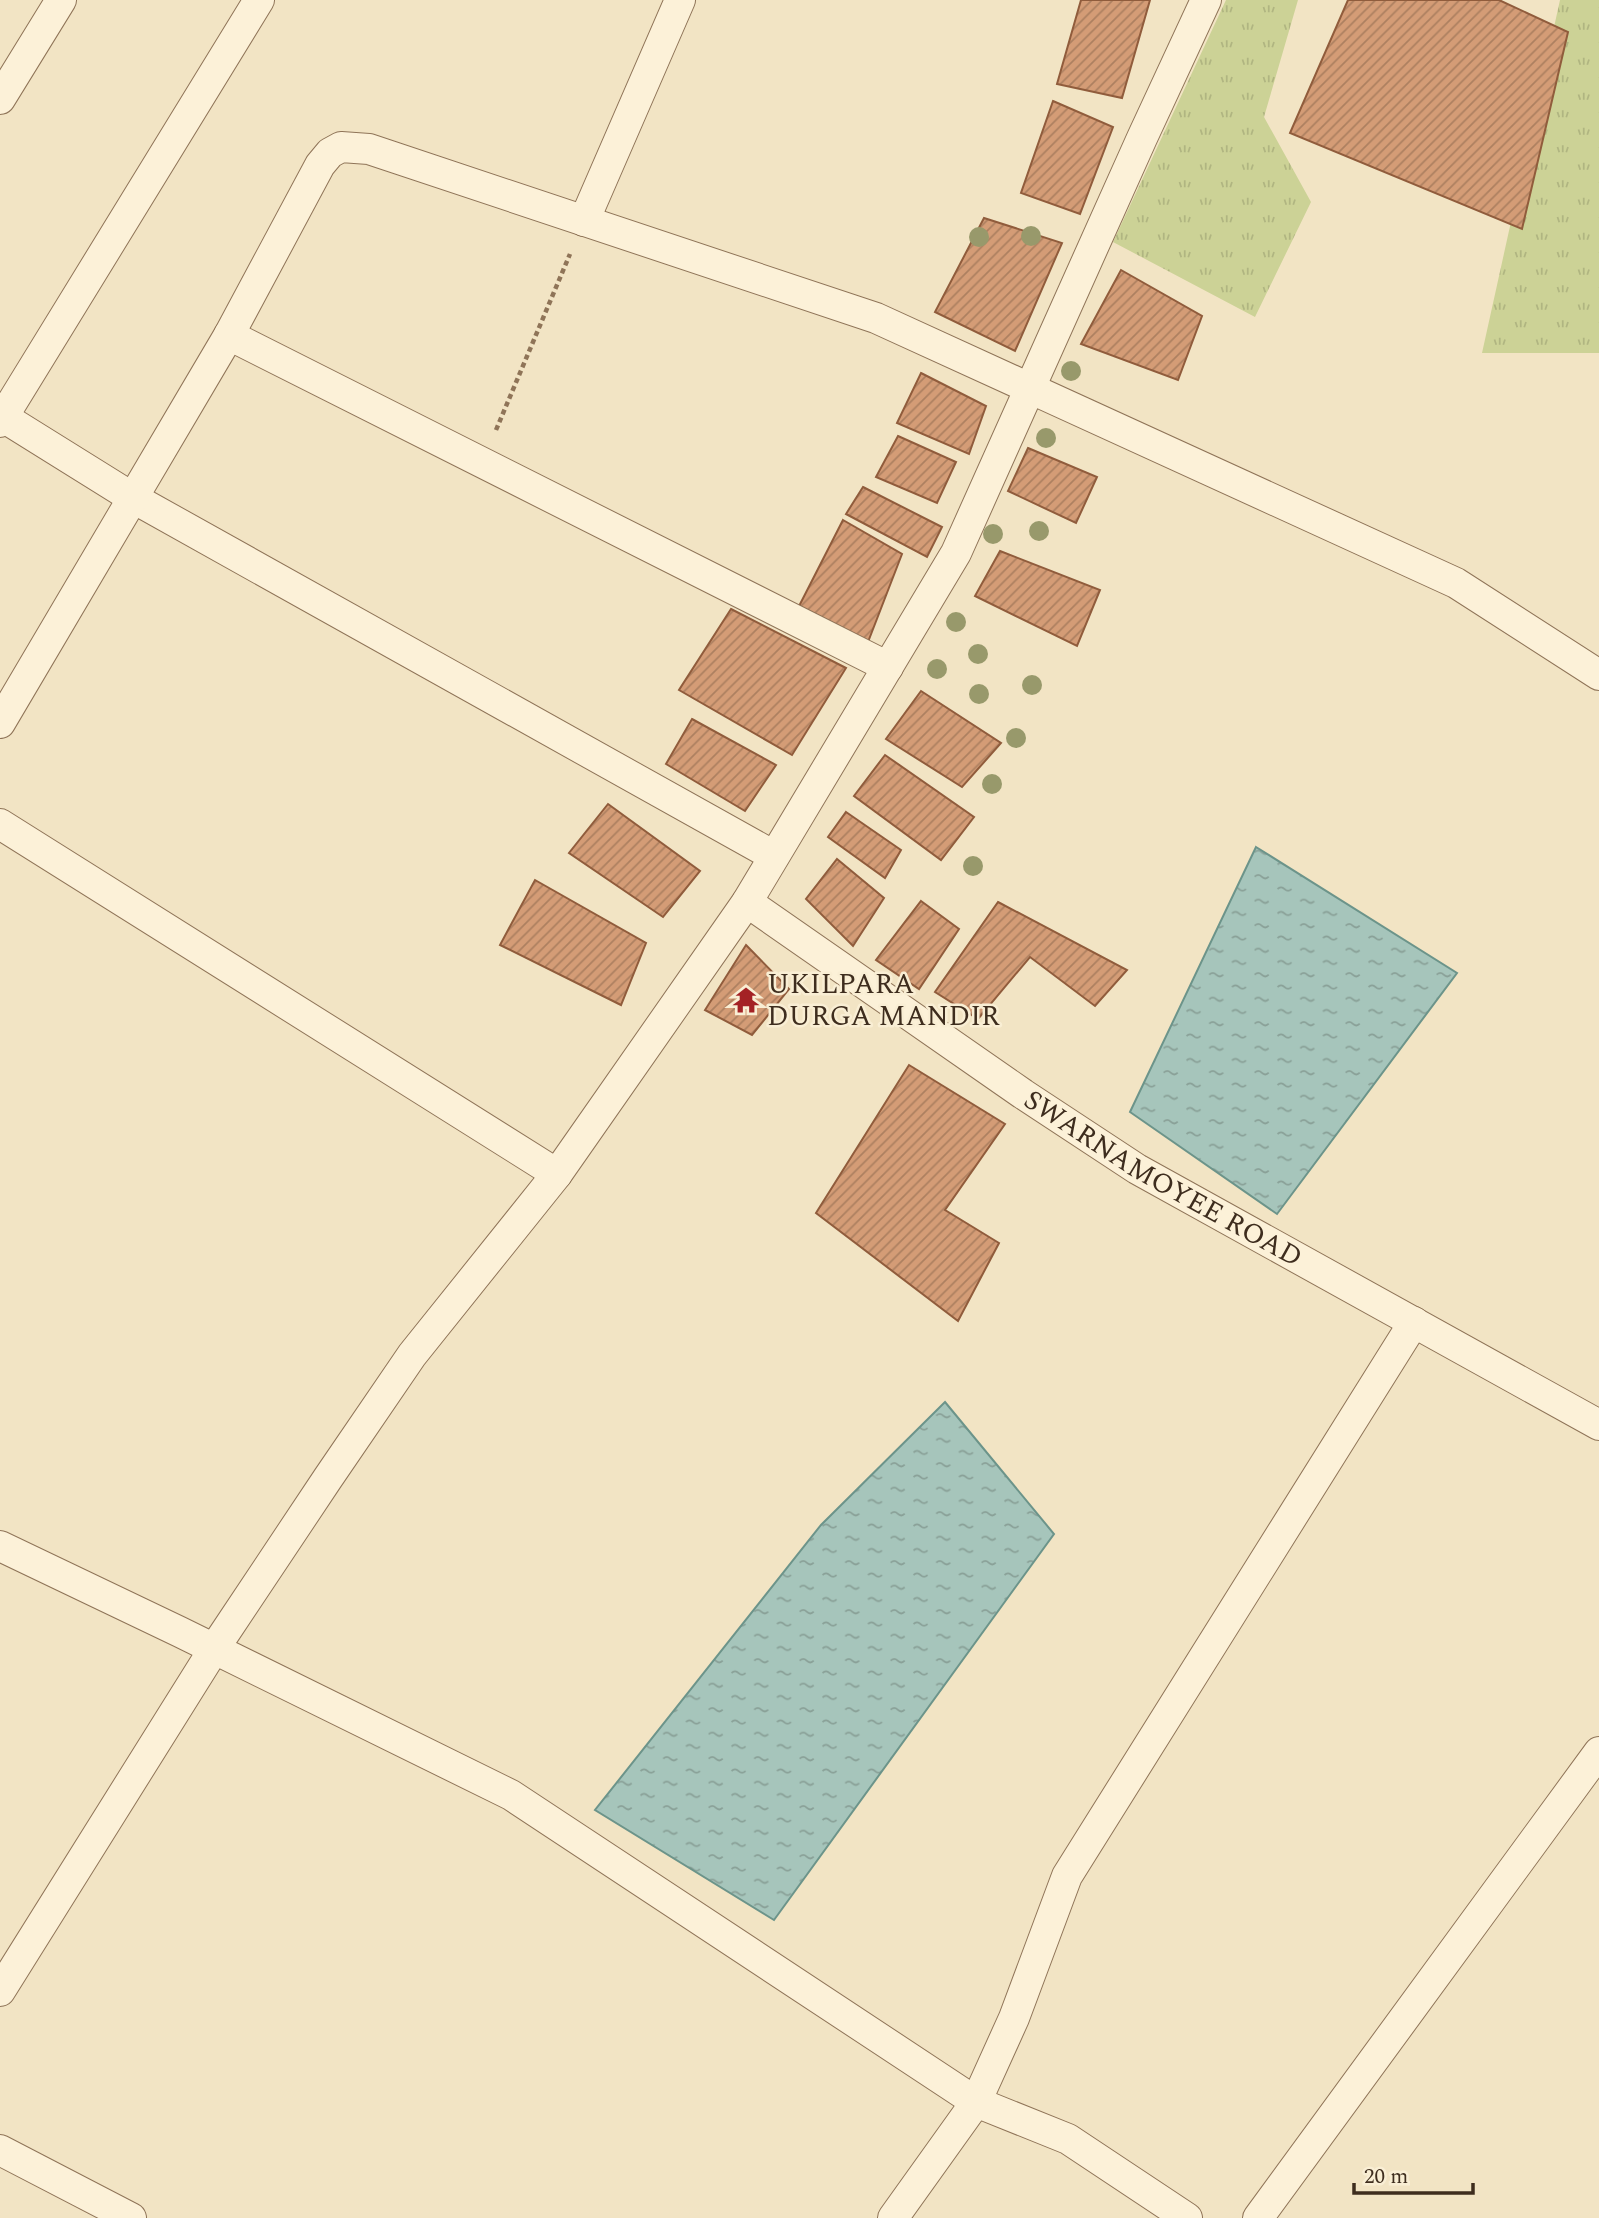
<svg xmlns="http://www.w3.org/2000/svg" width="1599" height="2218" viewBox="0 0 1599 2218" font-family="Spectral,serif">
	<style>
		.grass { fill: url(#grass-tufts) }
		.water { fill: url(#water-ripples); stroke: #6c948a; stroke-width: 2 }
		.building { fill: url(#building-hatch); stroke: #905c3c; stroke-width: 2 }
		.lines { fill: none; stroke-linecap: round; stroke-linejoin: round }
		.street-casing { stroke: #8f7458; stroke-width: 32 }
		.path { stroke: #8f7458; stroke-width: 4.5; stroke-dasharray: 5 3.5; stroke-linecap: butt }
		.street { stroke: #fcf1d8; stroke-width: 30 }
		.tree { fill: #98996b }
		.labels { text-anchor: middle; dominant-baseline: central; stroke-width: 5; stroke-linejoin: round; paint-order: stroke }
		.poi-label { font-size: 28px; fill: #3e2d1e; stroke: #f9eed4; text-anchor: start }
		.street-label { font-size: 28px; fill: #3e2d1e; stroke: #f9eed4 }
	</style>
	<defs>
		<pattern id="grass-tufts" width="24" height="20" patternUnits="userSpaceOnUse" patternTransform="scale(1.75)"><rect width="24" height="20" fill="#ccd296"/><path d="M3 7l-1-3M5 7V3M7 7l1-3M15 17l-1-3M17 17v-4M19 17l1-3" fill="none" stroke="#b0b581"/></pattern>
		<pattern id="water-ripples" width="26" height="14" patternUnits="userSpaceOnUse" patternTransform="scale(1.75)"><rect width="26" height="14" fill="#a6c5bb"/><path d="M2 4q2-2 4 0t4 0M15 11q2-2 4 0t4 0" fill="none" stroke="#89a097"/></pattern>
		<pattern id="building-hatch" width="6" height="6" patternUnits="userSpaceOnUse" patternTransform="scale(1.75)"><rect width="6" height="6" fill="#d49c76"/><path d="M-1 1l2-2M0 6l6-6M5 7l2-2" fill="none" stroke="#ad8060"/></pattern>
	</defs>
	<rect width="100%" height="100%" fill="#f2e4c4"/>
	<path class="grass" d="M1226,0H1298L1264,117L1311,202L1255,317L1113,242Z
		M1560,0H1599V353H1482Z"/>
	<path class="water" d="M1256,847L1457,973L1277,1214L1130,1112Z
		M945,1402L1054,1534L774,1920L595,1810L821,1525Z"/>
	<path class="building" d="M1081,0H1150L1122,98L1057,84Z
		M1348,0H1499L1568,32L1522,229L1290,133Z
		M1053,101L1113,127L1080,214L1021,193Z
		M984,218L1062,243L1015,351L935,312Z
		M1121,270L1202,316L1178,380L1081,344Z
		M921,373L986,406L969,454L897,423Z
		M898,436L956,462L937,503L876,477Z
		M1028,448L1097,477L1076,523L1008,491Z
		M863,487L942,527L927,557L846,514Z
		M843,520L902,554L868,642L795,614Z
		M1000,551L1100,590L1077,646L975,596Z
		M731,609L846,668L792,755L679,690Z
		M921,691L1001,743L962,787L886,739Z
		M692,719L776,765L745,811L666,764Z
		M885,755L974,817L941,860L854,796Z
		M608,804L700,871L663,917L569,853Z
		M846,812L901,850L885,878L828,837Z
		M837,859L884,898L853,946L806,899Z
		M535,880L646,943L621,1005L500,945Z
		M921,901L959,929L919,989L876,960Z
		M998,902L1127,970L1095,1006L1030,957L978,1019L935,992Z
		M746,945L789,989L752,1035L705,1010Z
		M909,1065L1005,1124L945,1210L999,1243L958,1321L816,1213Z"/>
	<g class="lines">
		<g class="street-casing">
			<g id="street">
				<path d="M0,99L61,0"/>
				<path d="M584,221L680,0"/>
				<path d="M229,335L888,667"/>
				<path d="M3,417L133,498L774,856"/>
				<path d="M0,422L259,0"/>
				<path d="M0,723L229,335L320,165L330,153L341,147L369,149L876,318L1456,583L1599,675"/>
				<path d="M0,824L557,1174"/>
				<path id="s1" d="M747,902L1023,1094L1137,1169L1599,1425"/>
				<path d="M0,1546L180,1632L511,1795L976,2102L1068,2139L1187,2218"/>
				<path d="M0,1991L214,1649L328,1478L412,1355L557,1174L747,902L956,553L1142,138L1206,0"/>
				<path d="M0,2150L131,2218"/>
				<path d="M893,2218L976,2102L1014,2018L1067,1876L1414,1322"/>
				<path d="M1258,2218L1599,1752"/>
			</g>
		</g>
		<path class="path" d="M496,430L570,254"/>
		<use href="#street" class="street"/>
	</g>
	<g class="tree">
		<circle cx="1031" cy="236" r="10"/>
		<circle cx="979" cy="237" r="10"/>
		<circle cx="1071" cy="371" r="10"/>
		<circle cx="1046" cy="438" r="10"/>
		<circle cx="1039" cy="531" r="10"/>
		<circle cx="993" cy="534" r="10"/>
		<circle cx="956" cy="622" r="10"/>
		<circle cx="978" cy="654" r="10"/>
		<circle cx="937" cy="669" r="10"/>
		<circle cx="1032" cy="685" r="10"/>
		<circle cx="979" cy="694" r="10"/>
		<circle cx="1016" cy="738" r="10"/>
		<circle cx="992" cy="784" r="10"/>
		<circle cx="973" cy="866" r="10"/>
	</g>
	<defs>
		<g id="temple-bare" transform="scale(2.1)"><path d="M0-6L5-2H3V0L6.5 2.5H4V6H1.5V3h-3V6H-4V2.5H-6.5L-3 0V-2H-5Z" fill="#a42225" stroke="#f9eed4" stroke-width="2.5" paint-order="stroke"/></g>
	</defs>
	<g fill-rule="evenodd">
		<use href="#temple-bare" x="746" y="1000"/>
	</g>
	<g class="labels">
		<g class="poi-label">
			<text x="767" y="984">UKILPARA<tspan x="767" dy="32">DURGA MANDIR</tspan></text>
		</g>
		<g class="street-label">
			<text stroke="none"><textPath href="#s1" startOffset="500">SWARNAMOYEE ROAD</textPath></text>
		</g>
	</g>
	<path d="M1354 2183v10h119v-10" fill="none" stroke="#3e2d1e" stroke-width="3.5"/>
	<text x="1364" y="2183" font-size="21" fill="#3e2d1e" stroke="#f9eed4" stroke-width="5" paint-order="stroke">20 m</text>
</svg>
